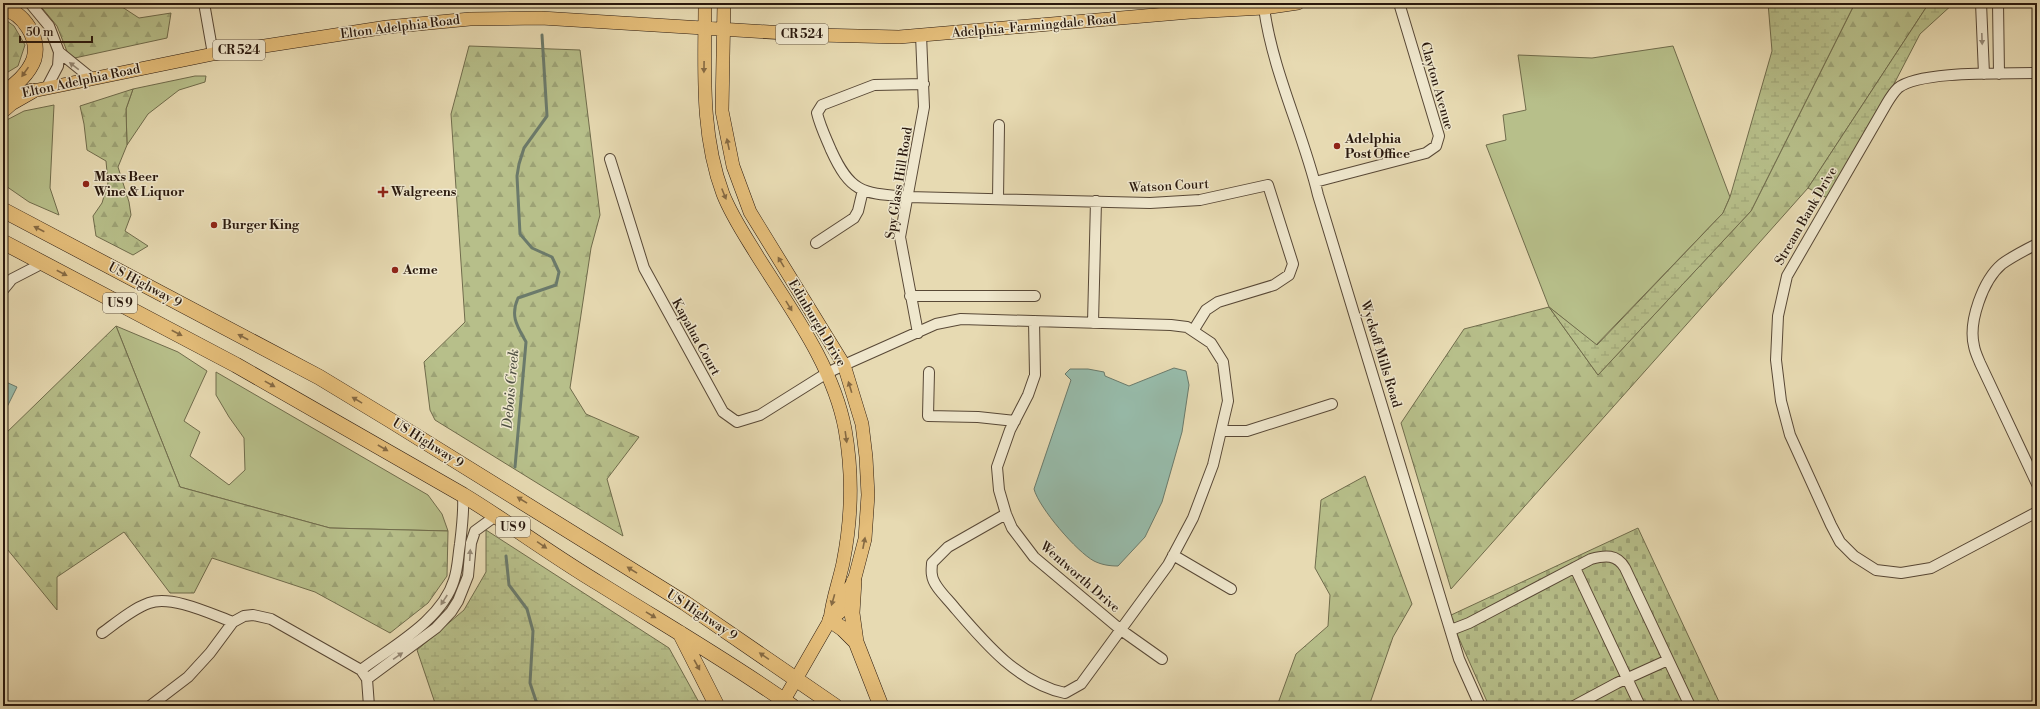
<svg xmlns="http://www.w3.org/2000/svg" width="2040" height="709" viewBox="0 0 2040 709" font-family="'Libre Bodoni',serif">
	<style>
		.green { fill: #b7bf8a; stroke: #706c4c }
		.forest { fill: url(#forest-firs); stroke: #706c4c }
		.wetland { fill: url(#wetland-marsh); stroke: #706c4c }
		.cemetery { fill: url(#cemetery-stones); stroke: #706c4c }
		.water { fill: #97bbaa; stroke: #6b7a6b }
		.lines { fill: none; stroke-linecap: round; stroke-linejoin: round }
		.stream { stroke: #6b7a6b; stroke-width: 3 }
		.minor-casing { stroke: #584836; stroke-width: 12 }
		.major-casing { stroke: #29180d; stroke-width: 14 }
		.highway-casing { stroke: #29180d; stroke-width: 16 }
		.minor { stroke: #efe7cd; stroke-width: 10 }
		.major { stroke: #e4bd79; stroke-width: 13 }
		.highway { stroke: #e4bd79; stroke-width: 15 }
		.oneway { fill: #968a77 }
		.oneway2 { fill: #866a43 }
		.poi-dot { fill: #8f2418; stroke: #efe7cd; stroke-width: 1.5 }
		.labels { text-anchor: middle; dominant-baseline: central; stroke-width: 3; stroke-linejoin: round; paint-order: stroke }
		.shield { fill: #efe7cd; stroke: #645647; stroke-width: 1 }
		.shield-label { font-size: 12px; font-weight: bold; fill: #29180d }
		.street-label { font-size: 13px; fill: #29180d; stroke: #efe7cd }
		.poi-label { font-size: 13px; font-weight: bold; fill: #29180d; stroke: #efe7cd; text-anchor: start }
		.water-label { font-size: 14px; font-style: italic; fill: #505144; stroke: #efe7cd }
	</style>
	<defs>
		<pattern id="forest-firs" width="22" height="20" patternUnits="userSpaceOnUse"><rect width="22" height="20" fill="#b7bf8a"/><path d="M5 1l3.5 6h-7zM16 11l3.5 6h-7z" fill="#9da376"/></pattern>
		<pattern id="wetland-marsh" width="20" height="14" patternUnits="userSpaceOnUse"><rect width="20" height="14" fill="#b7bf8a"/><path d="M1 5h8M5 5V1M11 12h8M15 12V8" fill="none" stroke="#9da376"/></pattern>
		<pattern id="cemetery-stones" width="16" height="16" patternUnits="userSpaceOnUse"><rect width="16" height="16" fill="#b7bf8a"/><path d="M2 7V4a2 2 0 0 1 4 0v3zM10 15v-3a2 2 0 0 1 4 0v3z" fill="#9da376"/></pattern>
	</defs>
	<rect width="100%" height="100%" fill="#e7dab2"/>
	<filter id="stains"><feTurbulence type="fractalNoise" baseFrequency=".005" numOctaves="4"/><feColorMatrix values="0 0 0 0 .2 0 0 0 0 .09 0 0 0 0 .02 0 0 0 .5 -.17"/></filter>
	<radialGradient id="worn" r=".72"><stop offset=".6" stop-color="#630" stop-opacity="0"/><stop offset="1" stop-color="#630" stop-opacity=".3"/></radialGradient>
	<path class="green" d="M1673,46L1730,197L1723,213L1596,345L1549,307L1486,145L1506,140L1503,115L1526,110L1518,55L1592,58Z
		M195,76H206L205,82L179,90L148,114L127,145L126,109L133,89Z
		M54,105L50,188L59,215L29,202L3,184V122L24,111Z
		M116,326L178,352L207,371L184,421L200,432L190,456L229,485L245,470L244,438L229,417L216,395V372L428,495L442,514L448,531L330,528L180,487Z"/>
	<path class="forest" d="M38,3H116L139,18L171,13L167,38L70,59L57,26Z
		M490,3H588L587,6Z
		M1855,3H1929L1808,188L1451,589L1401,423L1464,329L1549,307L1598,375L1751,211Z
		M3,18L14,26L25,45L18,66L3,75Z
		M469,46L580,50L600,215L591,248L570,388L586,414L639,437L607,479L623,536L435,420L430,410L424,362L465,322L451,114Z
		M133,89L126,109L127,145L118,167L129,202L131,215L125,231L148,246L133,255L96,236L93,216L102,203L108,183L106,161L87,150L84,124L80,106Z
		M116,326L180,487L330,528L448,531L447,576L428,603L390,633L315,592L212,558L194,593H170L124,532L57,577V610L3,544V436Z
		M1365,476L1412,604L1393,637L1369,706H1277L1296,654L1328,626L1330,595L1315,568L1321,500Z"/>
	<path class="wetland" d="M1768,3H1855L1751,211L1598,375L1549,307L1597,345L1723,213L1730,197L1772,51Z
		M1929,3H1954L1920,34L1833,201L1808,188Z
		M486,530L669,648L701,706H436L417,650L464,610L486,572Z"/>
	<path class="cemetery" d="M1638,528L1721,706H1489L1449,616Z"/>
	<path class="water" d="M1174,368L1186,371L1189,385L1182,432L1162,502L1145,537L1118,566C1110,566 1102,565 1094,561C1077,552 1039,508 1034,489L1071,380L1065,374L1070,369H1088L1104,372L1105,376L1129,386Z
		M6,382L17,387L5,411L3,410V389Z"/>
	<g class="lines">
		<path class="stream" d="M515,467L526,342C517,326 510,316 518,298L556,285L559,272L552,257L532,248L520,234L517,176L519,164L524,148L547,116L542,35
			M506,556L509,585L527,609L533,631L530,683L536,701L541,706"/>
		<g class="minor-casing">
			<path id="minor" d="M30,3L49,26L59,52L91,78
				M204,3L213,54
				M1981,3L1984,74
				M1998,3L1999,74
				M1264,8C1273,73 1303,132 1318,195L1459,659L1480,706
				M2037,73C2007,74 1920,70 1898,88C1894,92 1890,98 1887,103L1787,276L1778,316L1776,360L1781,401L1790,435L1831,525L1840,542L1854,556L1876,570L1901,573L1931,568L2037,512
				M924,84L874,85L822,105L817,113C820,126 826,138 831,150C851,194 863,193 908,197L1150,203L1200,200L1268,185L1293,264L1289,275L1274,285L1218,302L1206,310L1193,331
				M47,87L58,66L59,52
				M610,159L644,268L723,412L737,422L760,415L827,373L844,365L936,324L961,319L1171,325L1187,327L1211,343L1223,362L1228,401L1213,465L1193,518L1168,565L1081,684L1065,693C1018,683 984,642 954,607C947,598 933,586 932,575C931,571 932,566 932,563L948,547L1006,514
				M1315,182L1426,153L1436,146L1439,136L1399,3
				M998,199L999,125
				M816,243L854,218L858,211L863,190
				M2037,244C2025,250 2013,256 2002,264C1983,280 1968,322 1974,346C1975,352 1978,358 1980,363L2037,484
				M3,290L12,279L43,263
				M910,296H1035
				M1034,321L1035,375L1028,395L1010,430L997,467L999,490L1006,514L1012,528L1034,557L1121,630L1162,659
				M1093,323L1096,201
				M918,333L900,237L924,107L921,35
				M929,372L928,416L978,417L1015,421
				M1221,431H1247L1332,404
				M1173,555L1231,589
				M1575,568L1640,706
				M1451,630L1469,623L1591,559C1605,555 1617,554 1625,568L1690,706
				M102,633C116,623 132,609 149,603C172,595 211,614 233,622
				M361,670C393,646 442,620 454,580C458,568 458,556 460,544C462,527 464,512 463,495
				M367,679L436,628L451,612L458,601L468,576L471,543L475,531L497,515
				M150,706L188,677L210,653L233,622L244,616L253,615L271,619L361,670L367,679L369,706
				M1574,706L1617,683L1668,660"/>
		</g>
		<g class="major-casing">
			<path id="major" d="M705,3C705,67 700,133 723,194C732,217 746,237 758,257C792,311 833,366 845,429C853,474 852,518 843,563C839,582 832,600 830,620
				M724,3L722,111L733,166L750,212L844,365L862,424L866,457L868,495L865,539L854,581L849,589L840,612L830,620L784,700
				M23,93L213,54L387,27L470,19L541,18L817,35L899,37L1190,12L1264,8L1298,3"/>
		</g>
		<g class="highway-casing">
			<path id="highway" d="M3,8C23,13 40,37 34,59C29,73 15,86 3,93
				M3,110L11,103L32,91
				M3,210L319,377L390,420L685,603L835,706
				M3,242L236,365L463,495C509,523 553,556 600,584C664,624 730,662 792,706
				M854,581L852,613L856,642L881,706
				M830,620L843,629L856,642
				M680,633L717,706"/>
		</g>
		<use href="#minor" class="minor"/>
		<use href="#major" class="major"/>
		<use href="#highway" class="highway"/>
	</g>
	<defs><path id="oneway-solid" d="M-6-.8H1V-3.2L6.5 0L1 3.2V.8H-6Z"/></defs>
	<g class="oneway">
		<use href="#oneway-solid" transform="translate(1982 39) rotate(88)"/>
		<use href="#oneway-solid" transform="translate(74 66) rotate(-143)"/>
		<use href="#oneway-solid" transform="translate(470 555) rotate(-87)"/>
		<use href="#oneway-solid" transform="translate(444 600) rotate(123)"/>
		<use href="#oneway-solid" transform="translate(398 656) rotate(-35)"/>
	</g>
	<g class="oneway2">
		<use href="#oneway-solid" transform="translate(704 67) rotate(91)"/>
		<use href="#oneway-solid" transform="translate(25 72) rotate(125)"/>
		<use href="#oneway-solid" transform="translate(728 144) rotate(-102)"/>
		<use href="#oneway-solid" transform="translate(724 194) rotate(68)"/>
		<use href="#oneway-solid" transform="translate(39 229) rotate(-153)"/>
		<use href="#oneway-solid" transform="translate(781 262) rotate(-121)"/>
		<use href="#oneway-solid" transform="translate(62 273) rotate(28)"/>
		<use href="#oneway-solid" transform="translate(789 306) rotate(58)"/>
		<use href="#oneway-solid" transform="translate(177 333) rotate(28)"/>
		<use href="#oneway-solid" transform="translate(243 337) rotate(-152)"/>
		<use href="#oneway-solid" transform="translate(270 384) rotate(29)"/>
		<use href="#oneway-solid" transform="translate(850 387) rotate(-107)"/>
		<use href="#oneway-solid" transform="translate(357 400) rotate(-149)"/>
		<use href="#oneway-solid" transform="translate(846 437) rotate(82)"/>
		<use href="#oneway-solid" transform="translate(383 448) rotate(30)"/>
		<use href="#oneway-solid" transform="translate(522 500) rotate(-148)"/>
		<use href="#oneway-solid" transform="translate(864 543) rotate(-79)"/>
		<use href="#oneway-solid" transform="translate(542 545) rotate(34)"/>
		<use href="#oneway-solid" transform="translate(632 570) rotate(-148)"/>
		<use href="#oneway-solid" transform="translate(833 600) rotate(106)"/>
		<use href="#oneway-solid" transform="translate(651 615) rotate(31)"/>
		<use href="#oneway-solid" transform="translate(764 656) rotate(-145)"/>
		<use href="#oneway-solid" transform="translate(697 665) rotate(61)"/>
	</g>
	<g class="poi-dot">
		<circle cx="1337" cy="146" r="4"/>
		<circle cx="86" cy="184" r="4"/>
		<path d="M381 186h4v4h4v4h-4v4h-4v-4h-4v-4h4z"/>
		<circle cx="214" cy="225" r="4"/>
		<circle cx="395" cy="270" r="4"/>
	</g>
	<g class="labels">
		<g class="shield">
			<rect x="776" y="24" width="52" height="20" rx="3"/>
			<rect x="213" y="40" width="52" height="20" rx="3"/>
			<rect x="103" y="293" width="34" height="20" rx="3"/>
			<rect x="496" y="517" width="34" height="20" rx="3"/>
		</g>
		<g class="shield-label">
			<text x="802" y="34">CR 524</text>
			<text x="239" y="50">CR 524</text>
			<text x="120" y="303">US 9</text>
			<text x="513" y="527">US 9</text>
		</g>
		<g class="street-label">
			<text transform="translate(1034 26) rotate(-5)">Adelphia-Farmingdale Road</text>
			<text transform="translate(400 27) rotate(-7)">Elton Adelphia Road</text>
			<text transform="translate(81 81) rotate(-12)">Elton Adelphia Road</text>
			<text transform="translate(1437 86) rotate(74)">Clayton Avenue</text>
			<text transform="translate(899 183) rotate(-81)">Spy Glass Hill Road</text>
			<text transform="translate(1169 186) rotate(-3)">Watson Court</text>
			<text transform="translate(1806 216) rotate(-60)">Stream Bank Drive</text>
			<text transform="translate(145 285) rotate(28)">US Highway 9</text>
			<text transform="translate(817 323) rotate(59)">Edinburgh Drive</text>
			<text transform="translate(696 337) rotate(61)">Kapalua Court</text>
			<text transform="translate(1381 354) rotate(73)">Wyckoff Mills Road</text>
			<text transform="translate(428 443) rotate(32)">US Highway 9</text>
			<text transform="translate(1080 577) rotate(41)">Wentworth Drive</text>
			<text transform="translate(702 615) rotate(33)">US Highway 9</text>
		</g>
		<g class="poi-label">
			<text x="1345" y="139">Adelphia<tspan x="1345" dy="15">Post Office</tspan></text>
			<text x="94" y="177">Maxs Beer<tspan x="94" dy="15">Wine &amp; Liquor</tspan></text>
			<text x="391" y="192">Walgreens</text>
			<text x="222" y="225">Burger King</text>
			<text x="403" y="270">Acme</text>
		</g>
		<g class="water-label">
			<text transform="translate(511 389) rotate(-85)">Debois Creek</text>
		</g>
	</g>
	<rect width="2040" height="709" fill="none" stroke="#e7dab2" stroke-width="16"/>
	<rect x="4" y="4" width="2032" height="701" fill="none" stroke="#29180d" stroke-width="2"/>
	<rect x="8" y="8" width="2024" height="693" fill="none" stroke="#29180d"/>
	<path d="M20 36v6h72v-6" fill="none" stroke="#29180d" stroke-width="2"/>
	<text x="26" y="36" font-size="12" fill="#29180d" stroke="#efe7cd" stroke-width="3" paint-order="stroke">50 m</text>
	<rect width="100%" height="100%" filter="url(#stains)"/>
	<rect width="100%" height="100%" fill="url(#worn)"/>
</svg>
